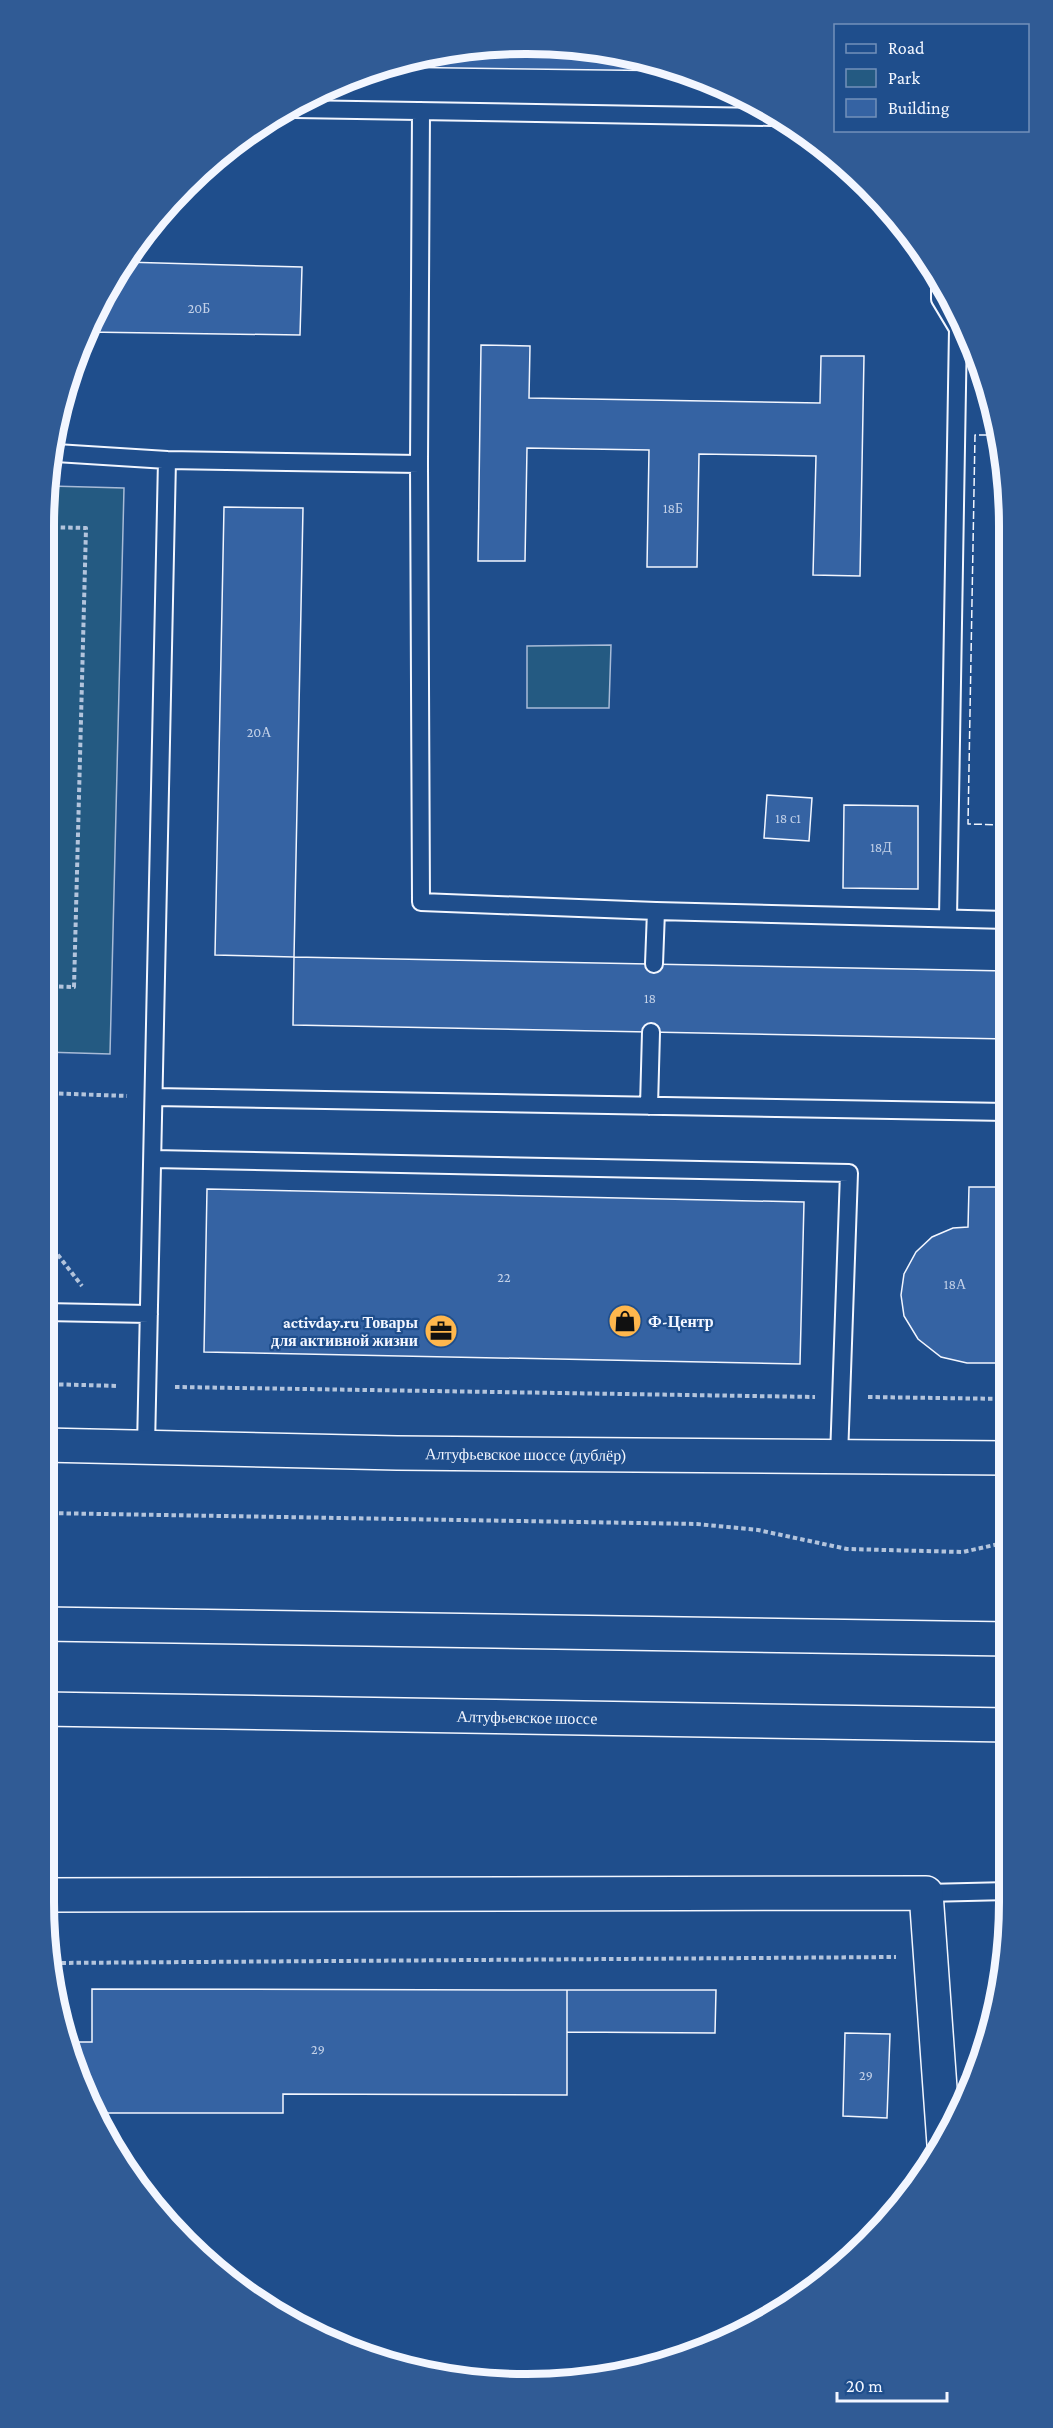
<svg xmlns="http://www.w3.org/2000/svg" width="1053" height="2428" viewBox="0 0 1053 2428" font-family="'Crimson Pro',serif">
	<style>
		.green { fill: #245a82; stroke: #a8bbd7; stroke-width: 1.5 }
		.building { fill: #3563a3; stroke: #f2f6ff; stroke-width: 1.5 }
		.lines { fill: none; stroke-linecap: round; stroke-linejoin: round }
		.service-casing { stroke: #f2f6ff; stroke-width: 20 }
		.minor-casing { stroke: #f2f6ff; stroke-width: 36 }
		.secondary-casing { stroke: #f2f6ff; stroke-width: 36 }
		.primary-casing { stroke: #f2f6ff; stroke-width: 36 }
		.path { stroke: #b3c4dc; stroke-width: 4; stroke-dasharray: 4.5 3; stroke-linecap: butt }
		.service { stroke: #1f4e8c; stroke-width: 16 }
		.minor { stroke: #1f4e8c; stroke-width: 33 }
		.secondary { stroke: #1f4e8c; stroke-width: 33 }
		.primary { stroke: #1f4e8c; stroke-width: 33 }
		.fence { stroke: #f2f6ff; stroke-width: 1.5; stroke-dasharray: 8 3; stroke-linecap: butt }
		.labels { text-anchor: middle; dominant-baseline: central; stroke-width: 4.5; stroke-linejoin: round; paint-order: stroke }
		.number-label { font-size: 14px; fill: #c3d1e8 }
		.poi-label { font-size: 16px; font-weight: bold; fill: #f2f6ff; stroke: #1f4e8c; text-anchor: start }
		.street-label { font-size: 16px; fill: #f2f6ff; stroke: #1f4e8c }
		.rim { fill: none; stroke: #f2f6ff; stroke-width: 8 }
	</style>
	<rect width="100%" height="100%" fill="#1f4e8c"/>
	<path class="green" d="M50,486L124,488L110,1054L44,1052V526Z
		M611,645L609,708H527V646Z"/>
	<path class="building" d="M495,45L590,48L685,71L384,67L402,60Z
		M124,262L302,267L300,335L87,332L108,285Z
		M481,345L530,346L529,398L820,403L821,356H864L860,576L813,575L816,456L699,454L697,567H647L649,450L527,448L525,561H478Z
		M224,507L303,508L294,957L215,955Z
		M767,795L812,798L809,841L764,838Z
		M844,805L918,806V889L843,888Z
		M294,957L1007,971V1039L293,1025Z
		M969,1187H1007L1008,1363H967L941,1357L918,1339L904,1316L901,1295L904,1274L916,1252L932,1237L953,1228L968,1227Z
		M207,1189L804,1202L800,1364L204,1352Z
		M92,1989L567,1990V2095L283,2094V2113H95L69,2057L67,2042H92Z
		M567,1990H716L715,2033L567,2032Z
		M845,2033L890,2034L887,2118L843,2116Z"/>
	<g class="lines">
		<g class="service-casing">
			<path id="service" d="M296,104L295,109L771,117
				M940,285V299L958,329L948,918
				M56,453L167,460
				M419,464L421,111
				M654,964L656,911
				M154,1097L1007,1112
				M649,1106L651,1032
				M153,1159L849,1173L839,1457
				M44,1312L149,1314
				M146,1447L167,460L419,464L421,902L656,911L1007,920
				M926,1893L1009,1891"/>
		</g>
		<g class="minor-casing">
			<path id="minor" d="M44,1895L926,1893L944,2144"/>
		</g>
		<g class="secondary-casing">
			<g id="secondary">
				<path id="s1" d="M44,1445L397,1453L1008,1458"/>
			</g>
		</g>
		<g class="primary-casing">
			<g id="primary">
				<path d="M44,1624L1009,1639"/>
				<path id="s2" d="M44,1709L1009,1725"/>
			</g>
		</g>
		<path class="path" d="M44,986L74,987L86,528L44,527
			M44,1093L127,1096
			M44,1237L82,1286
			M44,1384L119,1386
			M175,1387L815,1397
			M868,1397L1008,1399
			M44,1513L697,1524L758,1530L847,1549L963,1552L1008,1542
			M54,1963L896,1957"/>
		<use href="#service" class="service"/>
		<use href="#minor" class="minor"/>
		<use href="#secondary" class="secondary"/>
		<use href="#primary" class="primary"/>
		<path class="fence" d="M998,435H975L968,824L1006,825"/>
	</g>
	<defs>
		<g id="shop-disc" transform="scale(1.725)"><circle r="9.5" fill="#ffb74d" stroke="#1f4e8c"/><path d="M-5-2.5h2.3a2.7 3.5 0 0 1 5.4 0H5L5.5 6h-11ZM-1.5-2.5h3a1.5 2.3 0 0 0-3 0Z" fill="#111"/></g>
		<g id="office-disc" transform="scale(1.725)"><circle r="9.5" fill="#ffb74d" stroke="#1f4e8c"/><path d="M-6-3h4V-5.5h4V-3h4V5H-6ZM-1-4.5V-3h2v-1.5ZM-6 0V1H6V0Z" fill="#111"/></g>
	</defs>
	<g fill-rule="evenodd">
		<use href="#shop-disc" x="625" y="1321"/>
		<use href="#office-disc" x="441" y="1331"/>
	</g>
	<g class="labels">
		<g class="number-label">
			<text x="199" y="308">20Б</text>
			<text x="673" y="508">18Б</text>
			<text x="259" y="732">20А</text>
			<text x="788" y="818">18 с1</text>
			<text x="881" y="847">18Д</text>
			<text x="650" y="998">18</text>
			<text x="504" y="1277">22</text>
			<text x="955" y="1284">18А</text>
			<text x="318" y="2049">29</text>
			<text x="866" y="2075">29</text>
		</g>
		<g class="poi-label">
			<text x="648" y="1321">Ф-Центр</text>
			<text x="418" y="1322" text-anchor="end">activday.ru Товары<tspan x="418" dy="18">для активной жизни</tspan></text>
		</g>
		<g class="street-label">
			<text stroke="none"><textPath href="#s1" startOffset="482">Алтуфьевское шоссе (дублёр)</textPath></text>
			<text stroke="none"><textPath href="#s2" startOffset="483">Алтуфьевское шоссе</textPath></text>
		</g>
	</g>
	<path d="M0 0H1053V2428H0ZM526 54H527A472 472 0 0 1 999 526V1902A472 472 0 0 1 527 2374H526A472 472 0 0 1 54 1902V526A472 472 0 0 1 526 54Z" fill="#305b95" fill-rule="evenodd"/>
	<path class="rim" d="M526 54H527A472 472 0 0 1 999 526V1902A472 472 0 0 1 527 2374H526A472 472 0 0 1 54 1902V526A472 472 0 0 1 526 54Z"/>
	<rect x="834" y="24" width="195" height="108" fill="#1f4e8c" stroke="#7391ba" stroke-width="1.5"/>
	<rect x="846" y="44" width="30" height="9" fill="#1f4e8c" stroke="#7391ba" stroke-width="1.5"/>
	<text x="888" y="54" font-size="18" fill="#f2f6ff">Road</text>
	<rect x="846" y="69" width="30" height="18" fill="#245a82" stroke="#7391ba" stroke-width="1.5"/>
	<text x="888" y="84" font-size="18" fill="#f2f6ff">Park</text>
	<rect x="846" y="99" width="30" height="18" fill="#3563a3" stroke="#7391ba" stroke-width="1.5"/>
	<text x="888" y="114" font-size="18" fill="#f2f6ff">Building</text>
	<path d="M837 2392v9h110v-9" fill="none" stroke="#f2f6ff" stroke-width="3"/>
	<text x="846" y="2392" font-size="18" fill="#f2f6ff" stroke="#1f4e8c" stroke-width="4.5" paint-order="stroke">20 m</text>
</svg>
